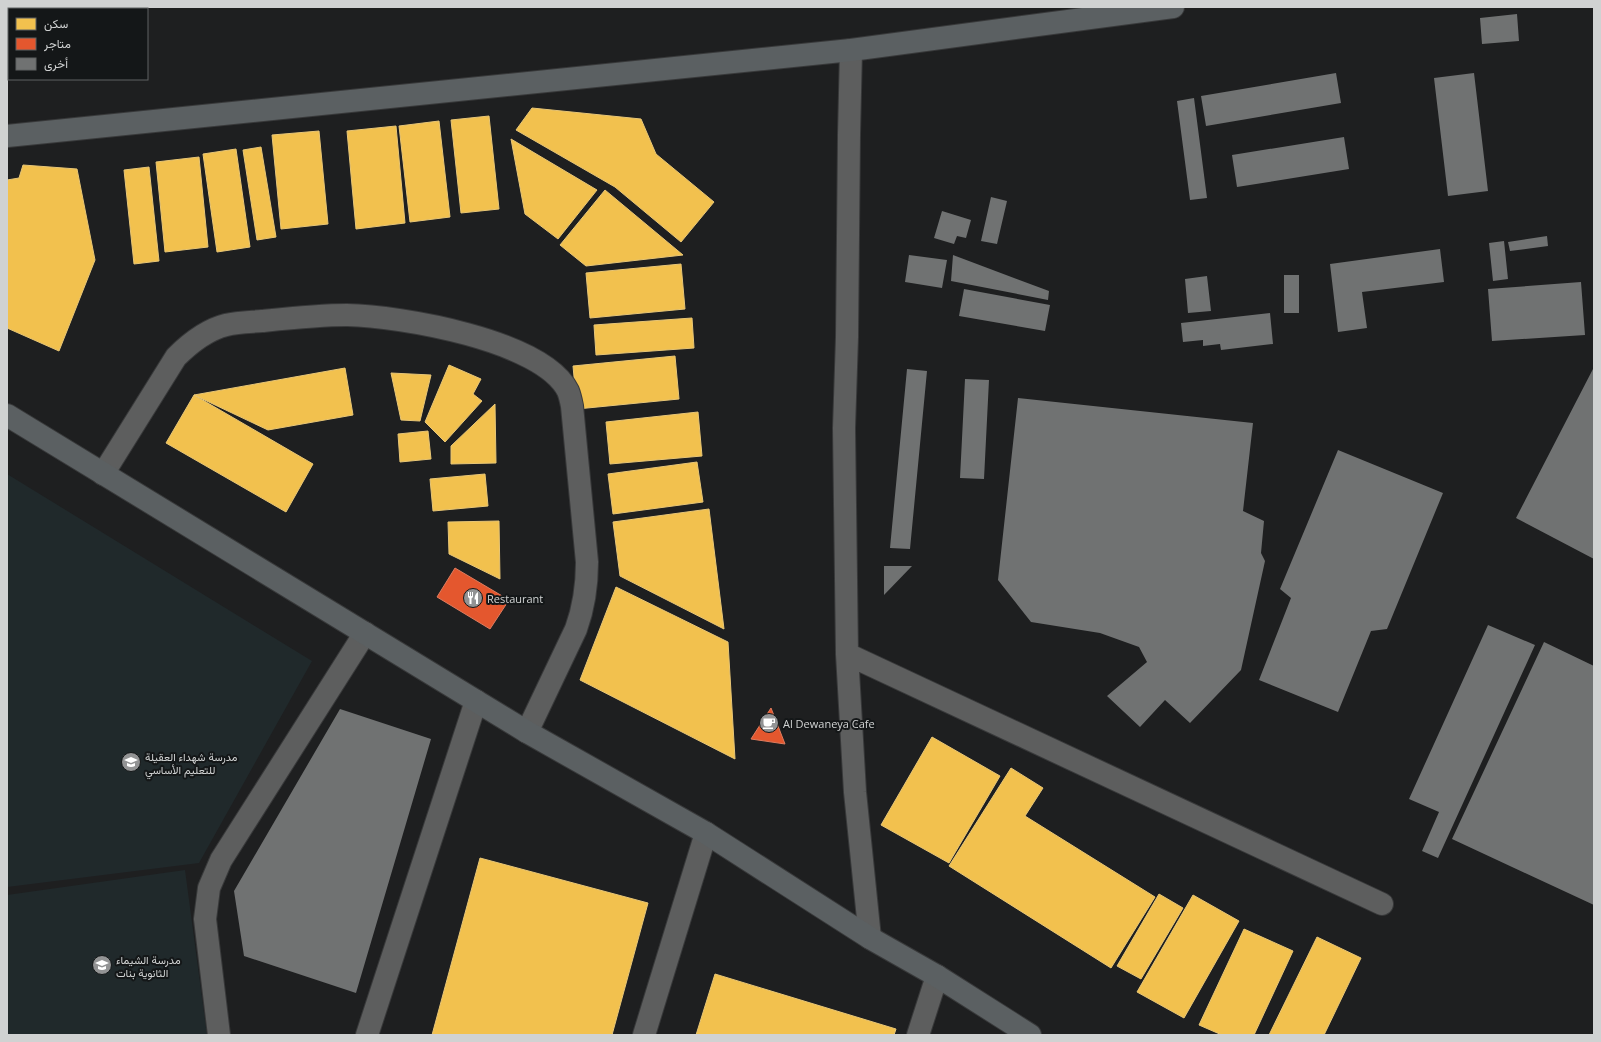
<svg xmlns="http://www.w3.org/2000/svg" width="1601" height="1042" viewBox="0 0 1601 1042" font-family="'Open Sans',Vazirmatn,sans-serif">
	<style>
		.built { fill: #20292b }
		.homes { fill: #f2c14e; stroke: #e8c676 }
		.shops { fill: #e4572e; stroke: #de7c5f }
		.building { fill: #707272 }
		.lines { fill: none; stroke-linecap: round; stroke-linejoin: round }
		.street-casing { stroke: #38393a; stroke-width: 24 }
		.secondary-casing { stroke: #38393a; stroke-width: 24 }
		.street { stroke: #5d5e5e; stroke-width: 22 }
		.secondary { stroke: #5b6062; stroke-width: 22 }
		.labels { text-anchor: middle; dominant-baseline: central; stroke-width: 4; stroke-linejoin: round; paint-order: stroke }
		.poi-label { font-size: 11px; fill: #d0d2d2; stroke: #141718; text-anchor: start }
	</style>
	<rect width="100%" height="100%" fill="#1e1f20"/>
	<path class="built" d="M7,474L312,661L199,863L7,887Z
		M185,870L207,1035H7V895Z"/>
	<path class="homes" d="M532,108L641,119L656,154L714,202L681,242L615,187L516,130Z
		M489,116L499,209L461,213L451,120Z
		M439,121L450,217L410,222L399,126Z
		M396,126L405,223L356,229L347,131Z
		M319,131L328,224L281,229L272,135Z
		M511,139L597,190L558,239L525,214Z
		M261,147L276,237L257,240L243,150Z
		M236,149L250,247L217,252L203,154Z
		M199,157L208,247L165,252L156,162Z
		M23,165L77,169L95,260L59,351L7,328V180L19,178Z
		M149,167L159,261L134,264L124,170Z
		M605,190L683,255L586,266L560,245Z
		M681,264L685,309L590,318L586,273Z
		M692,318L694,348L596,355L594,325Z
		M675,356L679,399L577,409L573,366Z
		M449,365L481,379L473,394L482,401L445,442L425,422Z
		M345,368L353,415L268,430L194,395Z
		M391,373L431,375L420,421L401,420Z
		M194,395L313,464L286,512L166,443Z
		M495,404L496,463L451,464V446Z
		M698,412L702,456L610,464L606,422Z
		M428,431L431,459L400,462L398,434Z
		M697,462L703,502L613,514L608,474Z
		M485,474L488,506L433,511L430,479Z
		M709,509L724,629L620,576L613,522Z
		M499,521L500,579L449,554L448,522Z
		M616,587L728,642L735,759L580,680Z
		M932,737L1000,776L949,863L881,825Z
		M1011,768L1043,788L1025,816L1155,897L1111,968L949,866Z
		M480,858L648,903L612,1035H432Z
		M1159,894L1183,908L1141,979L1117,966Z
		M1193,895L1239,921L1184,1018L1137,992Z
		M1244,929L1293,951L1254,1035H1222L1199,1025Z
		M1317,937L1361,958L1324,1035H1269Z
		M715,974L896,1029L894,1035H696Z"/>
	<path class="shops" d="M455,568L509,600L490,629L437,597Z
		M771,708L785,744L751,739Z"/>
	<path class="building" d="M1517,14L1519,41L1482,44L1480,18Z
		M1336,73L1341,103L1206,126L1201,96Z
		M1474,73L1488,191L1448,196L1434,78Z
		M1194,98L1207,198L1190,200L1177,101Z
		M1344,137L1349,169L1237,187L1232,155Z
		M991,197L1007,201L997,244L981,241Z
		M942,211L971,220L966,238L957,236L954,244L934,238Z
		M1547,236L1548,246L1510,251L1508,242Z
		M1504,241L1508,279L1493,281L1489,243Z
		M1440,249L1444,282L1362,292L1367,328L1338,332L1330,264Z
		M909,255L947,260L942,288L905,282Z
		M953,255L1049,291L1048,300L951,281Z
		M1284,275H1299V313H1284Z
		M1207,276L1211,311L1188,313L1185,279Z
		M1581,282L1585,335L1492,341L1488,289Z
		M964,289L1050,305L1045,331L959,316Z
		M1270,313L1273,344L1221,350L1220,344L1203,346V340L1183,342L1181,323Z
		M1594,367V559L1516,518Z
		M907,369L927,371L910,549L890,548Z
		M965,379L989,380L984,479L960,478Z
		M1018,398L1253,423L1243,511L1264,521L1261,553L1265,561L1241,670L1190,723L1165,700L1140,727L1107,696L1147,662L1139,647L1100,633L1031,622L998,580Z
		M1338,450L1443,493L1387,629L1371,631L1338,712L1259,680L1291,598L1280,589Z
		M884,566H912L884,595Z
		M1488,625L1535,645L1438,858L1422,851L1439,812L1409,799Z
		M1544,642L1594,666V905L1452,839Z
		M340,709L431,739L356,993L244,956L234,891Z"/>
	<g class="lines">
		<g class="street-casing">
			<path id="street" d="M851,50L849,135L847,337L844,428L847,654L855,792L870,938
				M103,474L176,357C190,343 206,330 226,325C238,322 251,322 262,321C291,318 319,315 347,315C399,316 543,340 568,391C570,396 571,401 572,406L587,562C587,586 584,607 576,629L527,732
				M847,654L1382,904
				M219,1035L205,919L209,888L221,860L365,633
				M367,1035L476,701
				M644,1035L706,833
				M918,1035L937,976"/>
		</g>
		<g class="secondary-casing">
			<path id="secondary" d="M7,136L851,50L1173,7
				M7,415L527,732L706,833L870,938L937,976L1030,1035"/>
		</g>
		<use href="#street" class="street"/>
		<use href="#secondary" class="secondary"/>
	</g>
	<defs>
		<g id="restaurant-disc" transform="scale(1)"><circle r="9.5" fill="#929394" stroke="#141718"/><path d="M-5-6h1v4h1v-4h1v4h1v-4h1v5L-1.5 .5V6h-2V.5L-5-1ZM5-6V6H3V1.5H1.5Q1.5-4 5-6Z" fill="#fff"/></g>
		<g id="cafe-disc" transform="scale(1)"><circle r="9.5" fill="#929394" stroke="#141718"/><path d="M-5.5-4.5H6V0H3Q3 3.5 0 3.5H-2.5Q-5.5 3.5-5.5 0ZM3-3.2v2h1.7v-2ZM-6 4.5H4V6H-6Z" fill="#fff"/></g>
		<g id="school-disc" transform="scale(1)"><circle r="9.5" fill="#929394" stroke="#141718"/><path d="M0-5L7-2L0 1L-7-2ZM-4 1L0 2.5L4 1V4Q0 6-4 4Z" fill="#fff"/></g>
	</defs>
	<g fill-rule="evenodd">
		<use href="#restaurant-disc" x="473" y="598"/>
		<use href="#cafe-disc" x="769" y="723"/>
		<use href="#school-disc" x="131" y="762"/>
		<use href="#school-disc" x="102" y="965"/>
	</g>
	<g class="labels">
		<g class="poi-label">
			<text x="487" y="598">Restaurant</text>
			<text x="783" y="723">Al Dewaneya Cafe</text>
			<text x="145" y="756">مدرسة شهداء العقيلة<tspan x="145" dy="13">للتعليم الأساسي</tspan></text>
			<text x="116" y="959">مدرسة الشيماء<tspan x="116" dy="13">الثانوية بنات</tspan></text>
		</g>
	</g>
	<rect width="1601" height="1042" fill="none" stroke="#d0d2d2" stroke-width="16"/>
	<rect x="8" y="8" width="140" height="72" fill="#141718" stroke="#5f6262"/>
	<rect x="16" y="18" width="20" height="12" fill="#f2c14e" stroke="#5f6262"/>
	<text x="44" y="28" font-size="12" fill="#d0d2d2">سكن</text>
	<rect x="16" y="38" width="20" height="12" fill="#e4572e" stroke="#5f6262"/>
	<text x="44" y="48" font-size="12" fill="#d0d2d2">متاجر</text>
	<rect x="16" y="58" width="20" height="12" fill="#707272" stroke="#5f6262"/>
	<text x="44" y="68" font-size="12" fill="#d0d2d2">أخرى</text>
</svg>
